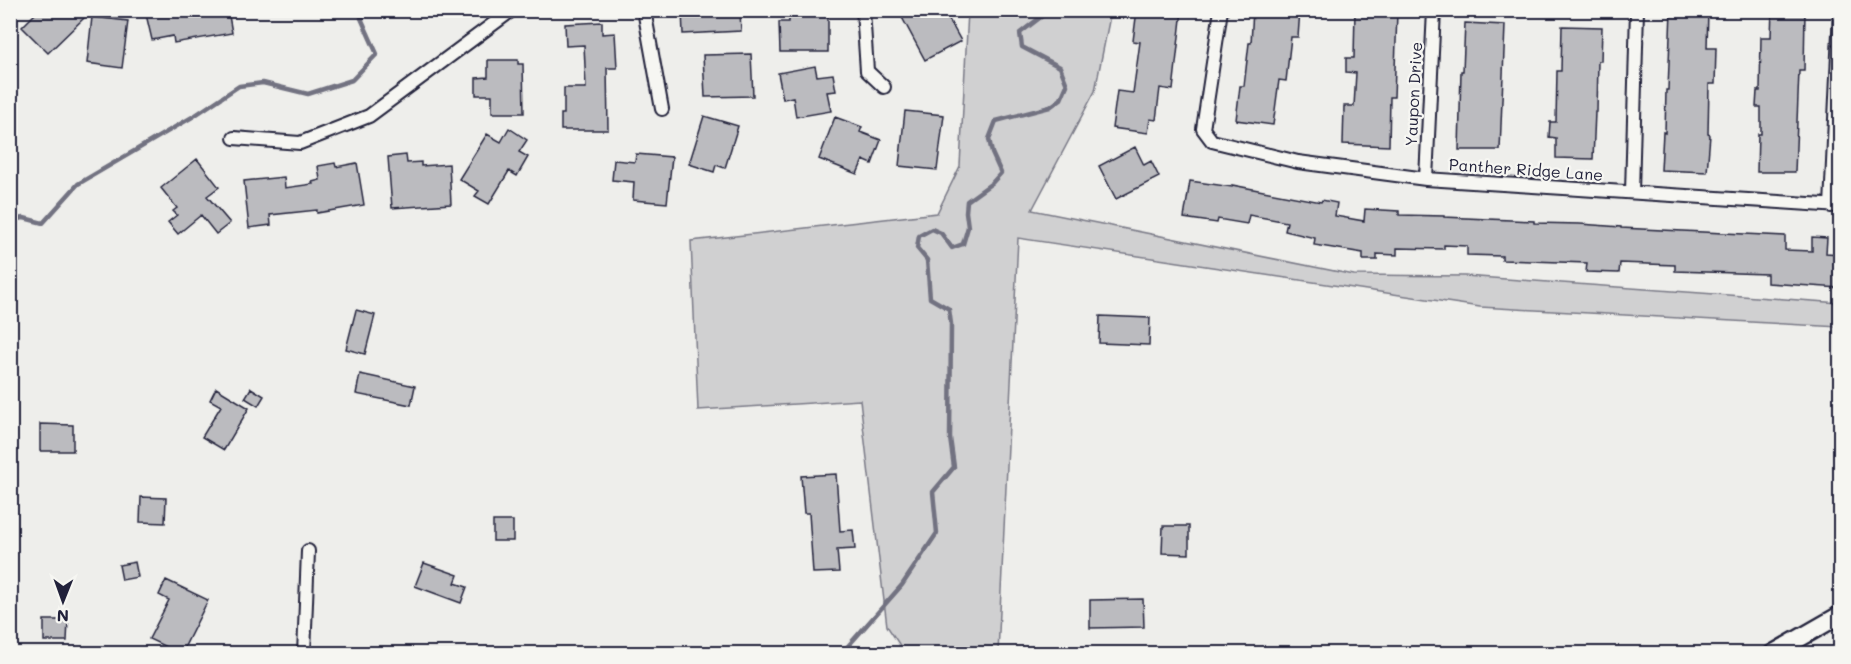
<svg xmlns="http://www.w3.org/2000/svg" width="1851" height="664" viewBox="0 0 1851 664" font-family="Mali,sans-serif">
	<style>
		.green { fill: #d0d0d1; stroke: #797986; stroke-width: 1.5 }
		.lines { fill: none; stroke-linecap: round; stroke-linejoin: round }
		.stream { stroke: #727281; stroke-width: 4.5 }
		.building { fill: #bbbbbf; stroke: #22223b; stroke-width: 1.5 }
		.street-casing { stroke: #22223b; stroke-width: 16 }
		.secondary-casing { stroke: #22223b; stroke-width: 21 }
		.street { stroke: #f6f6f2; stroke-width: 12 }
		.secondary { stroke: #f6f6f2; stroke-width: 16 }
		.labels { text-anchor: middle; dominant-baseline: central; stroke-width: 4.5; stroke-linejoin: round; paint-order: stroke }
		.street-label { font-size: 16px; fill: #22223b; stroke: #f6f6f2 }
	</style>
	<rect width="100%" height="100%" fill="#eeeeeb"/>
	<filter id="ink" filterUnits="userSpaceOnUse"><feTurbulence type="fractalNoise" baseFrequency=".0167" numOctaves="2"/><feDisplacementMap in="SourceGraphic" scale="12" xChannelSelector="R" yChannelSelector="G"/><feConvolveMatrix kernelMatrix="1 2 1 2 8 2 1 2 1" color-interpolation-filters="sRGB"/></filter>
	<g filter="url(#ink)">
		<path class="green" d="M968,11H1111L1095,91L1032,210L1354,275L1465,276L1840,303V327L1480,307L1018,238L998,653H905L887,626L860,400L698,410L691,241L937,213L960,166Z"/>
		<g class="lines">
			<path class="stream" d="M10,220L24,218L43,223L78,184L194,116L239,86L263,83L308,94L352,80L377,54L361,18L374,10
				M841,654L902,585L937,533L933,492L954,467L950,438L951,324L949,309L930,298L927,260L917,248L919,236L932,229L941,233L952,248L963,244L968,227L966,212L967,201L992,183L1001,173L992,153L989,139L996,121L1050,107L1061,99L1067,85L1060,67L1022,47L1020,33L1050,10"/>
		</g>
		<path class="building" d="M39,10H76L84,18L48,53L22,27Z
			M145,10H228L232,33L174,43L173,36L152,40Z
			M682,10L740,12L741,31L683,34Z
			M789,10H828V52H780L779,22H789Z
			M898,10H933L938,19L946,14L961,41L925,60Z
			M1137,10H1182L1173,90L1160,88L1156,120L1150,119L1148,133L1112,128L1117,91L1133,93L1140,42L1133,41Z
			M1253,10H1300L1298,37H1291L1286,81L1279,80L1273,125L1236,120L1240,86H1244L1249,43H1251Z
			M1355,10L1397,13L1394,97H1390L1389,146L1343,144L1344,106H1354L1356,73L1346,72V58H1354Z
			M1671,10H1708L1707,48H1716L1715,84H1709L1708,134L1710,135L1707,172L1661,170L1663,132L1665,133L1666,90H1668Z
			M1772,10H1805L1804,71H1799L1795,172H1757L1758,134H1761V107H1756L1757,91H1760L1761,37H1771Z
			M92,17L128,21L122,68L87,63Z
			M602,22V34L615,33L617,68H607L608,130H561V114H564V88H586L584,45L566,46L565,24Z
			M1465,23L1505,25L1500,150H1459L1461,71H1463Z
			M1562,26L1602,27L1601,61H1598L1597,112H1595L1593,159L1556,158V138L1549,137L1550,122H1556L1557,71H1561Z
			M751,54L753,96L705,97L703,55Z
			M488,60H518V64H523L524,113H492V95H476V78L488,77Z
			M815,66L817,76L833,74L836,91L827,92L831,111L796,117L793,97L783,99L778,73Z
			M905,111L944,115L937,170L899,166Z
			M704,116L738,126L725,168L716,165L714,172L689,164Z
			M835,117L862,127L860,132L881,140L872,164L863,160L857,174L819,159Z
			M509,128L527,140L519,152L528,157L517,176L509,171L489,204L475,196L479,191L459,179L487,134L501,142Z
			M1135,147L1144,165L1151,161L1159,177L1116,199L1099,166Z
			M636,154L672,157L667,203L633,200L634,182L612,180L614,160L635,162Z
			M406,155L407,163L421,162V166L449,164L451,204L392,208L388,157Z
			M197,159L219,187L207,196L230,223L216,234L201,215L178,234L168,222L177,215L173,211L177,208L161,188Z
			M335,163L336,167L357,163L364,205L317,213V210L270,215L271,225L249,228L244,181L284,177L285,188L313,184L312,182L320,180L318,166Z
			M1190,181L1232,187V185L1321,202L1322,200L1337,203L1335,216L1364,221L1365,209L1399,211V215L1444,216V217L1534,221V223L1580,224L1621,227V228L1785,236V250L1812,251V237L1827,238L1826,253L1840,254V288L1767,283V274L1675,271V265L1620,263L1619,273L1586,272L1587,263L1502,260V256L1467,255V246L1444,245V249L1397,248V255L1377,254V260H1363V253L1314,245L1315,238L1285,231L1287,222L1249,215L1247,224L1218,219L1217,223L1184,218Z
			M356,310L375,315L365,354L346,349Z
			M1100,316L1150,318L1149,345L1099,343Z
			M360,374L415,386L411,405L356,394Z
			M216,388L249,408L224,450L202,437L221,406L210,400Z
			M251,388L264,396L258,406L245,398Z
			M40,424L73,425V451H40Z
			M836,474L840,531L853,530L855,549L837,550L839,572L813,573L809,513H804L801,476Z
			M141,497L166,498L165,523L140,522Z
			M493,521H513V541H493Z
			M1163,526H1189V554L1162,553Z
			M135,562L138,577L122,580L119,565Z
			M424,563L458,575L455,583L467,587L461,603L415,586Z
			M166,580L208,600L181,654L149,639L169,600L159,595Z
			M1143,599L1144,627L1090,628V600Z
			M44,620H68L67,641H44Z"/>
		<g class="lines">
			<g class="street-casing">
				<path id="street" d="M644,10L662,109
					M863,10L867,71L884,87
					M1221,10L1203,129L1212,141L1298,162L1426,179L1840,206
					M234,138L300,143L369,116L512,10
					M1426,179L1434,10
					M1632,192L1637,10
					M1831,206L1840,10
					M304,654L308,551"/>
			</g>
			<g class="secondary-casing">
				<path id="secondary" d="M1772,654L1840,615"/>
			</g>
			<use href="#street" class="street"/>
			<use href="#secondary" class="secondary"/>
		</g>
	</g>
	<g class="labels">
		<g class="street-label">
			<text transform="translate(1413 94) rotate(-87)">Yaupon Drive</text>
			<text transform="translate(1526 169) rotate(4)">Panther Ridge Lane</text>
		</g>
	</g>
	<rect width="1851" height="664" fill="none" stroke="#f6f6f2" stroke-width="36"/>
	<rect x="18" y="18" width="1815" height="628" fill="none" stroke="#22223b" stroke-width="2" filter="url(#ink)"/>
	<g transform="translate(63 601) rotate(181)" stroke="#f6f6f2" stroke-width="4.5" paint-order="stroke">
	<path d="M0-4.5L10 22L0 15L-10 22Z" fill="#22223b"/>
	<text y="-9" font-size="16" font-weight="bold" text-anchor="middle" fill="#22223b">N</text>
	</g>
</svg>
